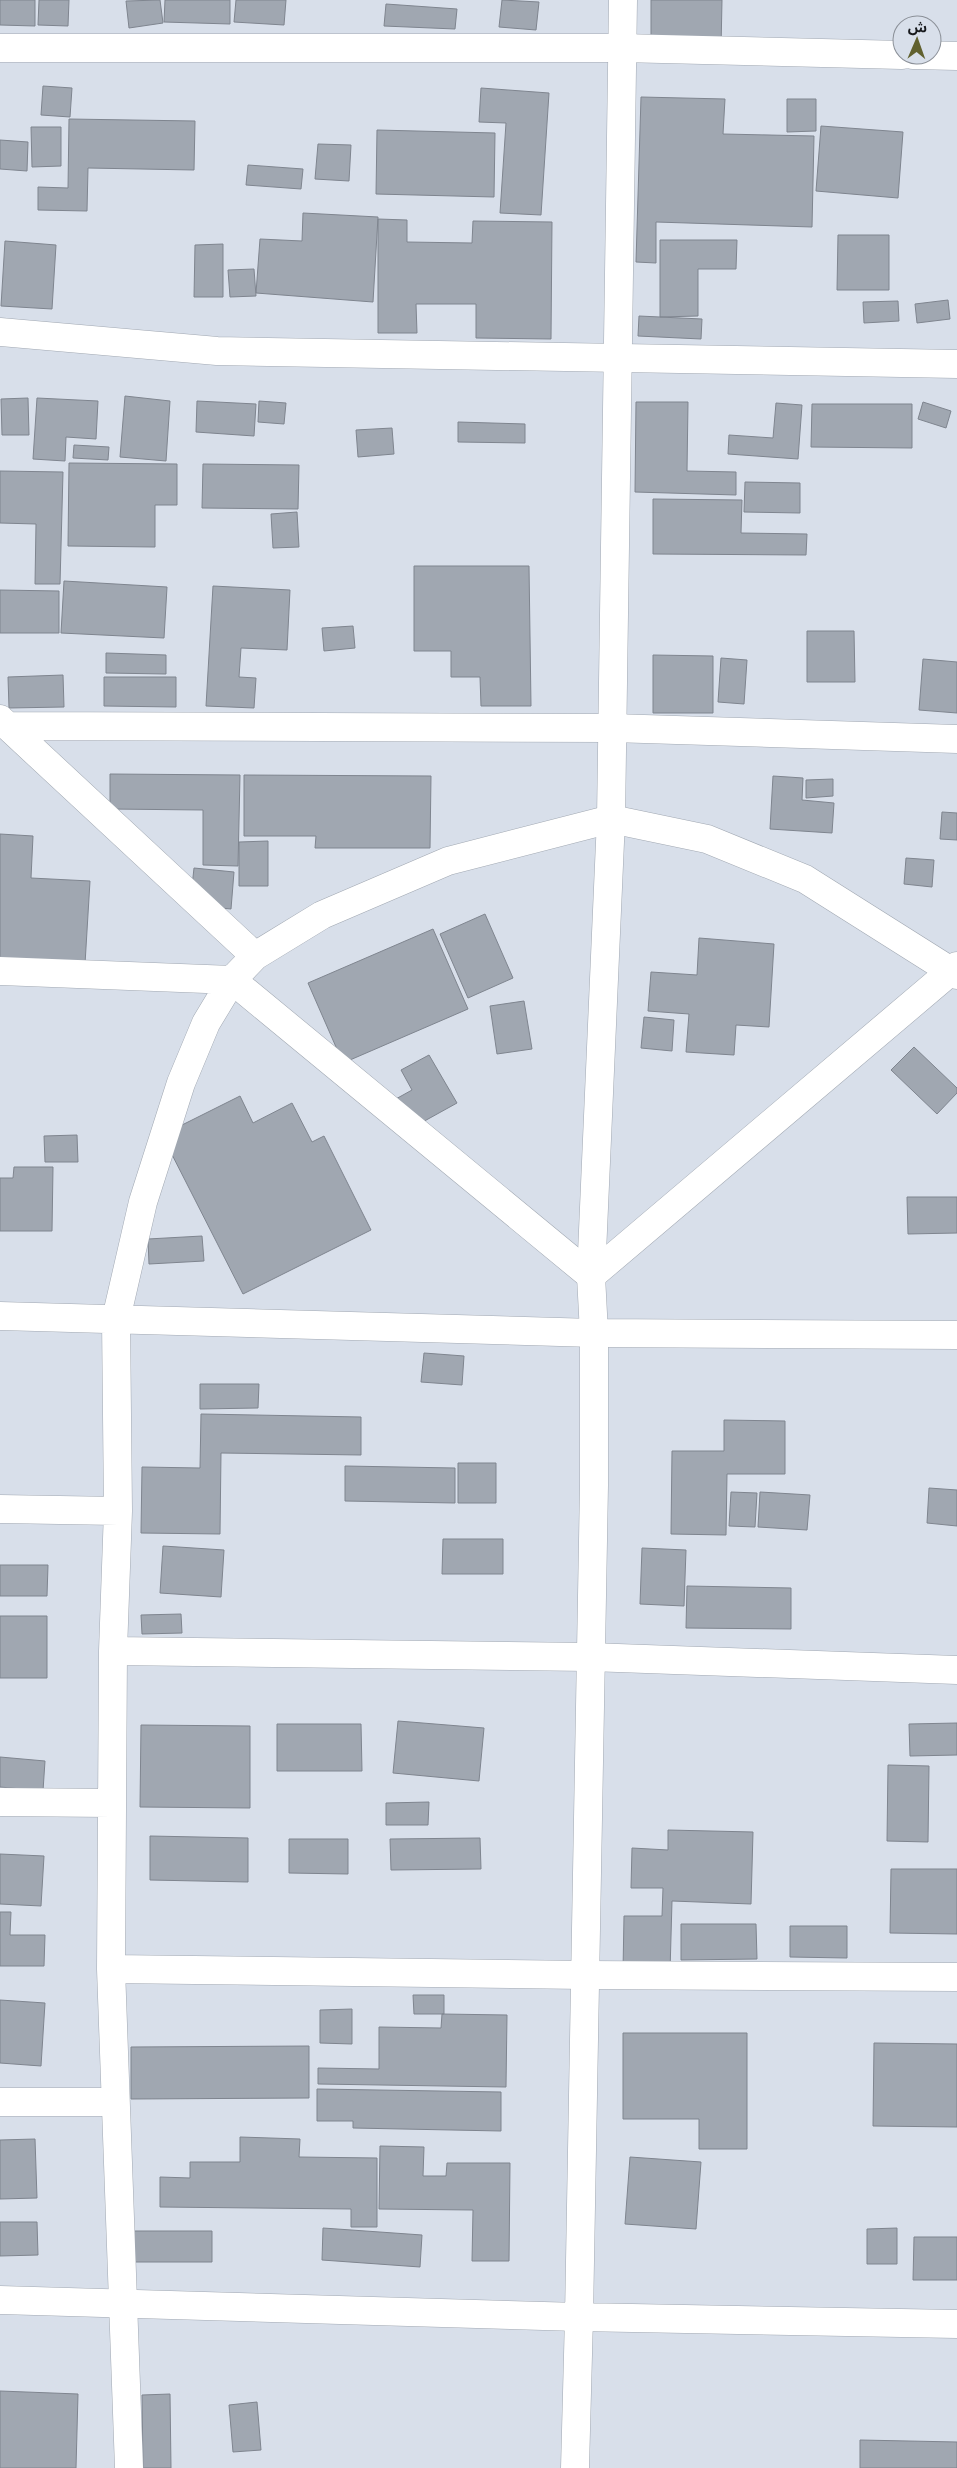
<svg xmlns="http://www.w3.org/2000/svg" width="957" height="2468" viewBox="0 0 957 2468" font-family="'Fira Sans','Noto Sans Arabic',sans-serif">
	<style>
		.building { fill: #a0a7b1; stroke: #7f858f }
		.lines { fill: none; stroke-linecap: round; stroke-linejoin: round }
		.street-casing { stroke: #a1a8b2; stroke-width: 29 }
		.secondary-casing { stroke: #a1a8b2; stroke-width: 29 }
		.street { stroke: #fff; stroke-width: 28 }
		.secondary { stroke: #fff; stroke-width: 28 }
	</style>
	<rect width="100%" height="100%" fill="#d8dfea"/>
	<path class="building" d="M0,0H35V26L0,25Z
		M39,0H69L68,26L38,25Z
		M160,0L163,23L129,28L126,1Z
		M165,0H230V24L164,22Z
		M236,0H286L284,25L234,22Z
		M502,0L539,2L536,30L499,27Z
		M651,0H722L721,49H651Z
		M386,4L457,9L455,29L384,26Z
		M43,86L72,88L70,117L41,115Z
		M481,88L549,93L541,215L500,213L506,123L479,122Z
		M641,97L725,99L723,134L814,136L812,227L656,222V263L636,262Z
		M787,99H816V131L787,132Z
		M69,119L195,121L194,170L88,168L87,211L38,210V187L68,188Z
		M821,126L903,132L898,198L816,191Z
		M31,127H61V166L32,167Z
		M377,130L495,133L494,197L376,194Z
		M0,140L28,142L27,171L0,169Z
		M318,144L351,145L349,181L315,179Z
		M248,165L303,169L301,189L246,185Z
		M303,213L378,217L373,302L256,293L260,239L302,241Z
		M378,219L407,220V242L472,243L473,221L552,222L551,339L476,338V304H416L417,333H378Z
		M838,235H889V290H837Z
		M660,240H737L736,269H698V316L660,317Z
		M5,241L56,245L52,309L1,306Z
		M223,244V297H194L195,245Z
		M254,269L256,296L230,297L228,270Z
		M948,300L950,319L917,323L915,304Z
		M898,301L899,321L864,323L863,302Z
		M639,316L702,319L701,339L638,336Z
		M125,396L170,401L166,461L120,457Z
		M28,398L29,435H2L1,399Z
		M37,398L98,401L96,439L66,437L65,461L33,459Z
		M197,401L256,404L254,436L196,432Z
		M259,401L286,403L284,424L258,422Z
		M636,402H688L687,471L736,472V495L635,492Z
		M923,402L951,411L946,428L918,419Z
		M776,403L802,405L798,459L728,454L729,435L773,438Z
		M812,404H912V448L811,447Z
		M458,422L525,424V443L458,442Z
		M392,428L394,454L358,457L356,430Z
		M74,445L109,447L108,460L73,458Z
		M69,463L177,464V505H155V547L68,546Z
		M203,464L299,465L298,509L202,508Z
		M0,471L63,472L60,584H35L36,524L0,523Z
		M745,482L800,483V513L744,512Z
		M653,499L742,500L741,533L807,534L806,555L653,554Z
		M297,512L299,547L273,548L271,514Z
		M414,566H529L531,706H481L480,677H451V651H414Z
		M64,581L167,587L164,638L61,633Z
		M213,586L290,590L287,650L241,648L239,677L256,678L254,708L206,706Z
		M0,590L59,591V633H0Z
		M353,626L355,648L324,651L322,628Z
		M807,631H854L855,682H807Z
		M106,653L166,655V674L106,673Z
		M653,655L713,656V713H653Z
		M721,658L747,660L744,704L718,702Z
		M923,659L957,662V713L919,710Z
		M63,675L64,707L9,708L8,677Z
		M104,677H176V707L104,706Z
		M110,774L240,775L238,866L203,865V810L110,809Z
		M244,775L431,776L430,848H315L316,836H244Z
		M773,776L803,778L802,800L834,803L832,833L770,829Z
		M833,779V796L806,798V780Z
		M942,812L957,813V840L940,839Z
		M0,834L33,836L31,878L90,881L85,964L0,959Z
		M268,841V886H239V842Z
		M906,858L934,860L932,887L904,884Z
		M194,868L234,872L231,909L190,905Z
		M485,914L513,978L468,998L440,934Z
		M433,929L468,1009L343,1063L308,983Z
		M699,938L774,944L769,1027L736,1025L734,1055L686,1052L689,1014L648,1011L651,972L697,975Z
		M524,1001L532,1049L497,1054L490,1006Z
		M644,1017L674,1020L672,1051L641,1048Z
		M914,1047L957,1088V1093L937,1114L891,1070Z
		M429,1055L457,1103L410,1129L394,1100L412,1090L401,1070Z
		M240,1096L253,1123L292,1103L312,1142L324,1136L371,1230L243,1294L162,1135Z
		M77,1135L78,1162H45L44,1136Z
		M14,1167H53L52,1231H0V1178H13Z
		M907,1197H957V1233L908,1234Z
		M202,1236L204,1261L149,1264L148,1239Z
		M424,1353L464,1356L462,1385L421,1382Z
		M200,1384H259L258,1408L200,1409Z
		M201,1414L361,1417V1455L221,1453L220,1534L141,1533L142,1467L200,1468Z
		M724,1420L785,1421V1474H727L726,1535L671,1534L672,1451H724Z
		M458,1463H496V1503H458Z
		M345,1466L455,1468V1503L345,1501Z
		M929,1488L957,1490V1526L927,1523Z
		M731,1492L757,1493L755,1527L729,1526Z
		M760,1492L810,1495L807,1530L758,1527Z
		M443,1539H503V1574H442Z
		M163,1546L224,1550L221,1597L160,1593Z
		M642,1548L686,1550L684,1606L640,1604Z
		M0,1565H48L47,1596H0Z
		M687,1586L791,1588V1629L686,1628Z
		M181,1614L182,1633L142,1634L141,1615Z
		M0,1616H47V1678H0Z
		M398,1721L484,1728L479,1781L393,1773Z
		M957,1723V1755L910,1756L909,1724Z
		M277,1724H361L362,1771H277Z
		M141,1725L250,1726V1808L140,1807Z
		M0,1757L45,1761L43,1791L0,1787Z
		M888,1765L929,1766L928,1842L887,1841Z
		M429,1802L428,1825H386V1803Z
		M668,1830L753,1832L751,1904L672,1901L670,1972L623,1971L624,1916H662L663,1888H631L632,1848L668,1850Z
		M150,1836L248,1838V1882L150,1880Z
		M480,1838L481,1869L391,1870L390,1839Z
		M289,1839H348V1874L289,1873Z
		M0,1854L44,1856L41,1906L0,1904Z
		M891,1869H957V1934L890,1933Z
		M0,1912H11L10,1935H45L44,1966H0Z
		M681,1924H756L757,1959L681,1960Z
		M790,1926H847V1958L790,1957Z
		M413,1995H444V2014H414Z
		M0,2000L45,2003L41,2066L0,2063Z
		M352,2009V2044L320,2043V2010Z
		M442,2014L507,2015L506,2087L318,2084V2068L379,2069V2027L441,2028Z
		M623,2033H747V2149H699V2119H623Z
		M874,2043L957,2044V2127L873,2126Z
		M309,2046V2098L131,2099V2047Z
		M317,2089L501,2092V2131L353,2128V2121H317Z
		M240,2137L300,2139L299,2157L377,2158V2227H351V2209L160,2207V2177L190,2178V2162H240Z
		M35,2139L37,2198L0,2199V2140Z
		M380,2146L424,2147L423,2176H446L447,2163H510L509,2261H472L473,2210L379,2209Z
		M630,2157L701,2162L696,2229L625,2224Z
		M0,2222H37L38,2255L0,2256Z
		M323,2228L422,2235L420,2267L322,2260Z
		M897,2228V2264H867V2229Z
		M129,2231H212V2262H130Z
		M914,2237H957V2280H913Z
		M0,2391L78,2394L76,2468H0Z
		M170,2394L171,2468H143L142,2395Z
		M257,2402L261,2450L233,2452L229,2405Z
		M860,2440L957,2442V2468H860Z"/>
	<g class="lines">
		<g class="street-casing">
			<path id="street" d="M0,48H621L902,55
				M913,55L957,56
				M0,332L217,351L957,364
				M0,719L255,956
				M7,726L612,728L957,739
				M0,971L232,980L591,1276L957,966
				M0,1316L594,1333L957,1335
				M0,1509L118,1511
				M113,1651L590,1657L957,1670
				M0,1802L111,1803
				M111,1969L585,1975L957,1977
				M0,2102H115
				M129,2468L111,1969L113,1651L118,1511L116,1319L143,1202L181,1083L206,1023L232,980L255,956L322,915L448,861L611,819L707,839L805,879L957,975
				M575,2468L579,2317"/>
		</g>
		<g class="secondary-casing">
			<path id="secondary" d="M0,2300L579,2317L957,2324
				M579,2317L594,1485V1333L591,1276L611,819L623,0"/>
		</g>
		<use href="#street" class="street"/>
		<use href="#secondary" class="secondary"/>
	</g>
	<g transform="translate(917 40) rotate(2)"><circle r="24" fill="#d8dfea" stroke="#8b9098"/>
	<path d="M0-4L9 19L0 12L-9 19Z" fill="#61612f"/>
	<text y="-8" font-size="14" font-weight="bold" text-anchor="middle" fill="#17191d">ش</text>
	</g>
</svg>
